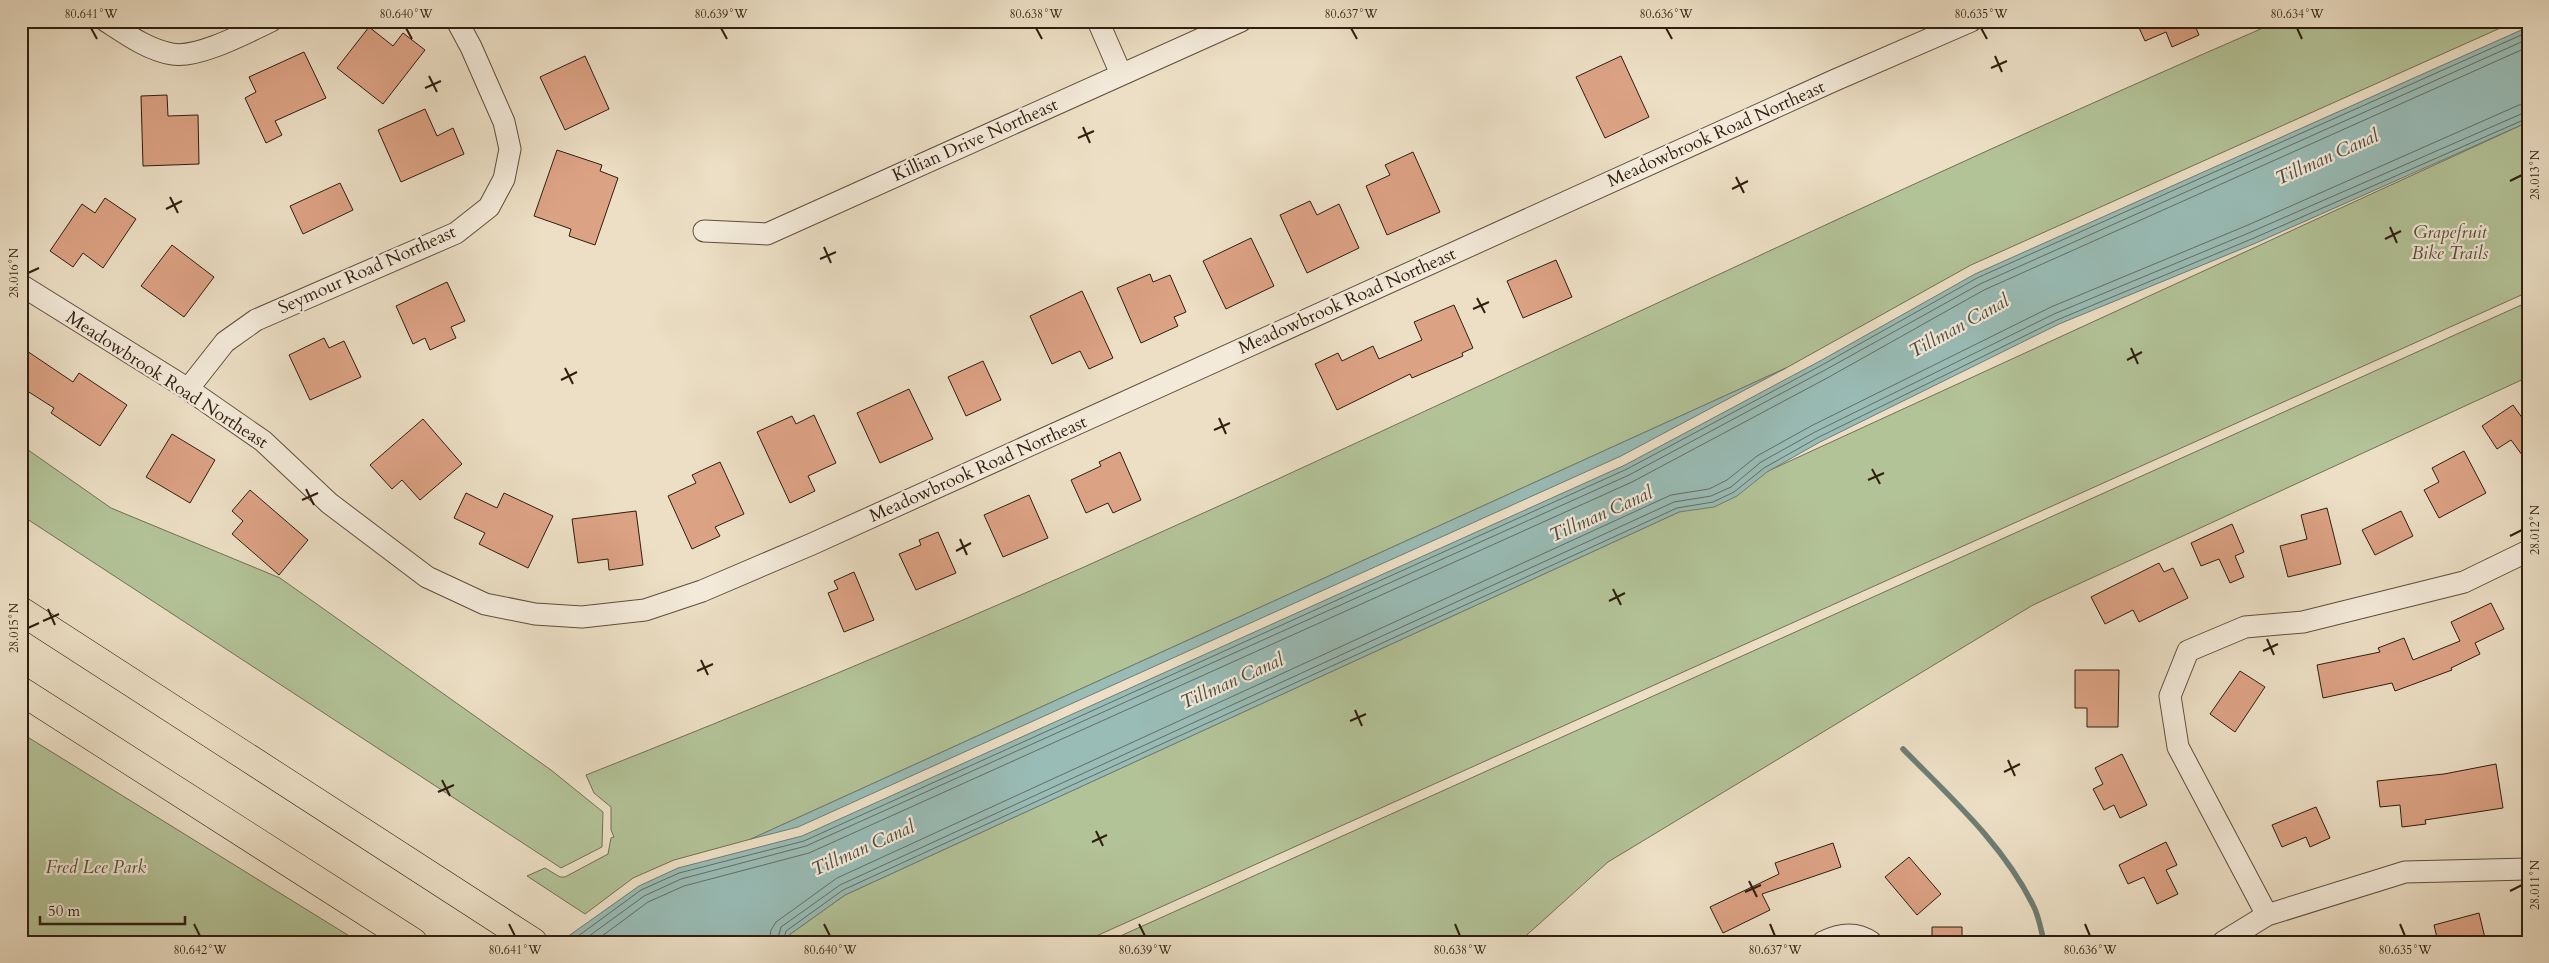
<svg xmlns="http://www.w3.org/2000/svg" width="2549" height="963" viewBox="0 0 2549 963" font-family="Cardo,serif">
	<style>
		.green { fill: #b3c398; stroke: #727054 }
		.water { fill: #99bcb6; stroke: #6f7d73 }
		.lines { fill: none; stroke-linecap: round; stroke-linejoin: round }
		.shore { stroke: #646d62; stroke-width: 1 }
		.stream { stroke: #6f7d73; stroke-width: 5.5 }
		.building { fill: #dca284; stroke: #301e0f }
		.minor-casing { stroke: #5f4e3c; stroke-width: 23 }
		.motorway-casing { stroke: #301e0f; stroke-width: 29 }
		.minor { stroke: #f3ead9; stroke-width: 21 }
		.motorway { stroke: #ecdfc5; stroke-width: 28 }
		.ticks { fill: none; stroke: #301e0f; stroke-width: 2 }
		.labels { text-anchor: middle; dominant-baseline: central; stroke-width: 4.5; stroke-linejoin: round; paint-order: stroke }
		.street-label { font-size: 18px; fill: #301e0f; stroke: #f3ead9 }
		.park-label { font-size: 18px; font-style: italic; fill: #575038; stroke: #f3ead9 }
		.water-label { font-size: 19px; font-style: italic; fill: #504d41; stroke: #f3ead9 }
		.neatline { fill: none; stroke: #301e0f; stroke-width: 2 }
		.ticks-label { font-size: 12px; text-anchor: middle; fill: #301e0f }
	</style>
	<rect width="100%" height="100%" fill="#ecdfc5"/>
	<filter id="stains"><feTurbulence type="fractalNoise" baseFrequency=".004" numOctaves="4"/><feColorMatrix values="0 0 0 0 .2 0 0 0 0 .09 0 0 0 0 .02 0 0 0 .5 -.17"/></filter>
	<radialGradient id="worn" r=".72"><stop offset=".6" stop-color="#630" stop-opacity="0"/><stop offset="1" stop-color="#630" stop-opacity=".3"/></radialGradient>
	<path class="green" d="M2279,21H2516L1971,265L1786,368L751,839L674,860L633,878L585,914L527,876L545,868L560,877H565L608,854L611,838L614,837L611,830V807L594,793L586,775C753,709 920,640 1084,567C1484,388 1877,195 2279,21Z
		M2528,122V292L1083,942H793L789,935L845,895Z
		M2528,302V377L2033,605L1608,862L1519,942H1107Z
		M21,445L111,508L280,578L551,770L603,812L602,847L561,868L21,515Z
		M21,733L359,942H21Z"/>
	<path class="water" d="M2528,27V122L2256,243L2059,324L1820,442L1767,472L1737,496L1714,507L1679,512L845,895L789,935L787,942H560L639,886L678,868L802,836L1625,465L1820,361L1975,274Z
		M1786,368L1621,456L798,827L751,839Z"/>
	<g class="lines">
		<path class="shore" d="M570,942L641,890L679,873L804,841L1627,469L1822,365L1977,278L2528,32
			M581,942L644,896L681,879L806,846L1629,475L1825,370L1980,284L2528,39
			M594,942L648,902L684,886L809,853L1632,482L1829,377L1984,290L2528,47
			M769,942L771,930L776,922L837,878L1671,495L1709,489L1727,480L1757,456L1811,426L2051,307L2248,225L2519,105L2528,104
			M777,942L781,927L840,885L1674,502L1711,496L1731,487L1761,462L1815,432L2054,314L2251,232L2528,111
			M783,942L786,931L843,890L1677,508L1713,502L1734,492L1764,468L1817,438L2057,320L2254,238L2528,118"/>
		<path class="stream" d="M1903,749C1950,797 2003,844 2033,905C2039,916 2041,930 2044,942"/>
	</g>
	<path class="building" d="M2136,21H2193L2199,35L2172,47L2166,32L2145,41Z
		M369,27L393,46L403,33L425,50L383,104L337,68Z
		M304,52L326,98L275,121L282,135L266,143L245,98L256,92L249,77Z
		M585,56L609,109L565,130L540,77Z
		M1621,56L1649,117L1605,138L1576,77Z
		M167,95L168,116L198,115L199,164L143,166L141,96Z
		M425,109L437,136L453,128L464,154L401,182L378,130Z
		M557,150L602,165L600,171L618,178L595,245L569,236L571,229L534,216Z
		M1413,152L1440,212L1387,235L1366,186L1390,175L1385,165Z
		M340,183L353,210L303,234L290,206Z
		M105,198L136,219L103,268L83,253L73,267L50,251L82,204L95,213Z
		M1310,201L1317,215L1339,204L1359,248L1307,273L1280,215Z
		M1251,238L1274,286L1226,309L1203,261Z
		M172,245L214,277L184,317L141,286Z
		M1556,260L1572,297L1523,318L1507,281Z
		M1150,274L1153,282L1170,275L1186,312L1174,317L1178,326L1141,343L1117,288Z
		M447,282L465,321L451,327L456,338L430,350L425,338L413,344L396,306Z
		M1082,291L1113,358L1089,369L1080,351L1052,364L1030,316Z
		M1454,305L1473,348L1462,353L1463,356L1412,378L1410,374L1337,410L1315,364L1338,353L1342,361L1373,346L1379,359L1422,340L1414,322Z
		M324,338L329,348L344,341L361,377L310,400L289,355Z
		M21,347L73,382L79,373L127,405L100,446L51,413L54,408L21,387Z
		M983,361L1001,400L966,416L948,377Z
		M909,389L933,439L880,463L857,413Z
		M2513,405L2528,426V463L2511,440L2497,449L2482,426Z
		M814,415L836,463L808,476L815,491L790,503L757,432L792,416L796,424Z
		M423,419L462,464L420,500L402,480L392,489L370,465Z
		M172,434L215,460L190,503L146,477Z
		M2464,451L2486,493L2439,518L2424,490L2439,482L2432,468Z
		M1120,452L1141,500L1113,513L1108,503L1086,513L1071,480L1101,466L1099,462Z
		M720,462L744,514L715,527L720,536L692,549L668,496L696,483L692,475Z
		M250,490L308,540L279,575L232,534L243,521L232,511Z
		M466,493L497,508L504,493L553,516L528,568L479,544L485,533L454,518Z
		M1029,495L1048,538L1003,557L984,515Z
		M2327,508L2341,564L2288,577L2280,546L2307,539L2301,515Z
		M636,511L643,565L609,570L608,559L578,563L572,519Z
		M2401,511L2413,536L2375,555L2362,530Z
		M2232,524L2244,552L2235,556L2244,577L2230,583L2219,559L2201,566L2191,543Z
		M938,532L956,573L916,590L899,554L921,545L919,540Z
		M2159,563L2164,572L2173,568L2188,598L2139,622L2133,610L2105,624L2091,597Z
		M854,572L874,620L844,632L828,593L838,589L834,581Z
		M2491,603L2504,629L2475,643L2480,654L2451,668L2452,670L2395,691L2392,683L2323,698L2317,665L2380,652L2378,648L2404,638L2413,660L2460,641L2451,622Z
		M2075,670H2119L2118,727H2087V708H2075Z
		M2240,671L2265,687L2235,732L2210,714Z
		M2122,754L2147,805L2120,818L2114,805L2104,810L2093,789L2103,784L2095,768Z
		M2496,764L2503,808L2425,820L2426,824L2402,827L2400,805L2380,807L2377,781L2444,774Z
		M2316,807L2330,838L2310,847L2306,837L2282,847L2272,825Z
		M2166,842L2177,865L2166,870L2178,894L2157,904L2144,877L2128,884L2119,865Z
		M1833,843L1841,867L1762,894L1770,910L1723,933L1710,907L1779,874L1775,863Z
		M1909,857L1941,894L1917,915L1885,877Z
		M2479,913L2486,942H2438L2434,925Z
		M1932,927H1962V942H1932Z"/>
	<g class="lines">
		<g class="minor-casing">
			<path id="minor" d="M106,21C126,34 148,50 172,54C197,59 248,32 271,21
				M1098,21L1121,74
				M704,231L767,234L1241,21
				M21,285L188,389L263,441L329,503L427,577L485,604L535,614L582,617L645,610L702,591L812,544L1833,81L1971,21
				M188,389L225,342L256,320L456,233L489,207L504,179L510,149L504,122L471,47L457,21
				M2267,915L2178,747L2170,696L2188,651L2245,627L2303,622L2464,582L2528,551
				M1823,942C1839,934 1855,931 1871,942
				M2223,942L2267,915L2405,872L2528,869"/>
		</g>
		<g class="motorway-casing">
			<path id="motorway" d="M21,611L533,942
				M21,691L413,942"/>
		</g>
		<use href="#minor" class="minor"/>
		<use href="#motorway" class="motorway"/>
	</g>
	<path class="ticks" d="M91,28L97,39M406,28L412,39M721,28L727,39M1036,28L1042,39M1351,28L1357,39M1666,28L1672,39M1981,28L1987,39M2297,28L2302,39M1995,56L2002,72M1991,68L2007,61M429,76L437,92M425,88L441,81M1083,127L1090,143M1078,138L1094,131M1736,177L1744,193M2510,181L2522,175M1732,189L1748,181M170,197L178,213M166,209L182,201M2390,227L2397,243M2385,239L2401,231M824,247L831,263M820,259L836,252M28,273L39,268M1477,298L1485,313M1473,309L1489,302M2131,348L2138,364M2127,360L2142,352M565,368L573,384M561,380L577,372M1219,418L1226,434M1214,430L1230,423M1872,469L1880,484M1868,480L1884,473M306,489L314,505M302,500L318,493M2510,536L2522,530M960,539L967,555M956,551L971,543M1613,589L1621,605M1609,601L1625,593M48,609L55,625M43,621L59,614M28,628L39,623M2267,639L2274,655M2263,651L2278,644M701,660L708,675M697,671L713,664M1355,710L1362,726M1350,721L1366,714M2008,760L2015,776M2004,772L2020,764M442,780L450,796M438,792L454,785M1096,831L1103,846M1092,842L1107,835M1749,881L1757,897M2510,891L2522,885M1745,892L1761,885M194,924L200,936M509,924L515,936M824,924L830,936M1139,924L1145,936M1455,924L1460,936M1770,924L1775,936M2085,924L2090,936M2400,924L2405,936"/>
	<g class="labels">
		<g class="street-label">
			<text transform="translate(1716 134) rotate(-24)">Meadowbrook Road Northeast</text>
			<text transform="translate(975 140) rotate(-24)">Killian Drive Northeast</text>
			<text transform="translate(367 270) rotate(-24)">Seymour Road Northeast</text>
			<text transform="translate(1347 301) rotate(-24)">Meadowbrook Road Northeast</text>
			<text transform="translate(167 380) rotate(33)">Meadowbrook Road Northeast</text>
			<text transform="translate(978 469) rotate(-24)">Meadowbrook Road Northeast</text>
		</g>
		<g class="park-label">
			<text x="2450" y="232">Grapefruit<tspan x="2450" dy="21">Bike Trails</tspan></text>
			<text x="96" y="867">Fred Lee Park</text>
		</g>
		<g class="water-label">
			<text transform="translate(2327 157) rotate(-24)">Tillman Canal</text>
			<text transform="translate(1959 326) rotate(-29)">Tillman Canal</text>
			<text transform="translate(1601 514) rotate(-24)">Tillman Canal</text>
			<text transform="translate(1232 681) rotate(-24)">Tillman Canal</text>
			<text transform="translate(863 848) rotate(-24)">Tillman Canal</text>
		</g>
	</g>
	<rect width="2549" height="963" fill="none" stroke="#ecdfc5" stroke-width="55"/>
	<path d="M40 916v8h145v-8" fill="none" stroke="#301e0f" stroke-width="2.5"/>
	<text x="48" y="916" font-size="15" fill="#301e0f" stroke="#f3ead9" stroke-width="4" paint-order="stroke">50 m</text>
	<rect x="28" y="28" width="2494" height="908" class="neatline"/>
	<g class="ticks-label">
		<text x="91" y="18">80.641°W</text>
		<text x="406" y="18">80.640°W</text>
		<text x="721" y="18">80.639°W</text>
		<text x="1036" y="18">80.638°W</text>
		<text x="1351" y="18">80.637°W</text>
		<text x="1666" y="18">80.636°W</text>
		<text x="1981" y="18">80.635°W</text>
		<text x="2297" y="18">80.634°W</text>
		<text transform="translate(2535 175) rotate(-90)" y="4">28.013°N</text>
		<text transform="translate(14 273) rotate(-90)" y="4">28.016°N</text>
		<text transform="translate(2535 530) rotate(-90)" y="4">28.012°N</text>
		<text transform="translate(14 628) rotate(-90)" y="4">28.015°N</text>
		<text transform="translate(2535 885) rotate(-90)" y="4">28.011°N</text>
		<text x="200" y="954">80.642°W</text>
		<text x="515" y="954">80.641°W</text>
		<text x="830" y="954">80.640°W</text>
		<text x="1145" y="954">80.639°W</text>
		<text x="1460" y="954">80.638°W</text>
		<text x="1775" y="954">80.637°W</text>
		<text x="2090" y="954">80.636°W</text>
		<text x="2405" y="954">80.635°W</text>
	</g>
	<rect width="100%" height="100%" filter="url(#stains)"/>
	<rect width="100%" height="100%" fill="url(#worn)"/>
</svg>
